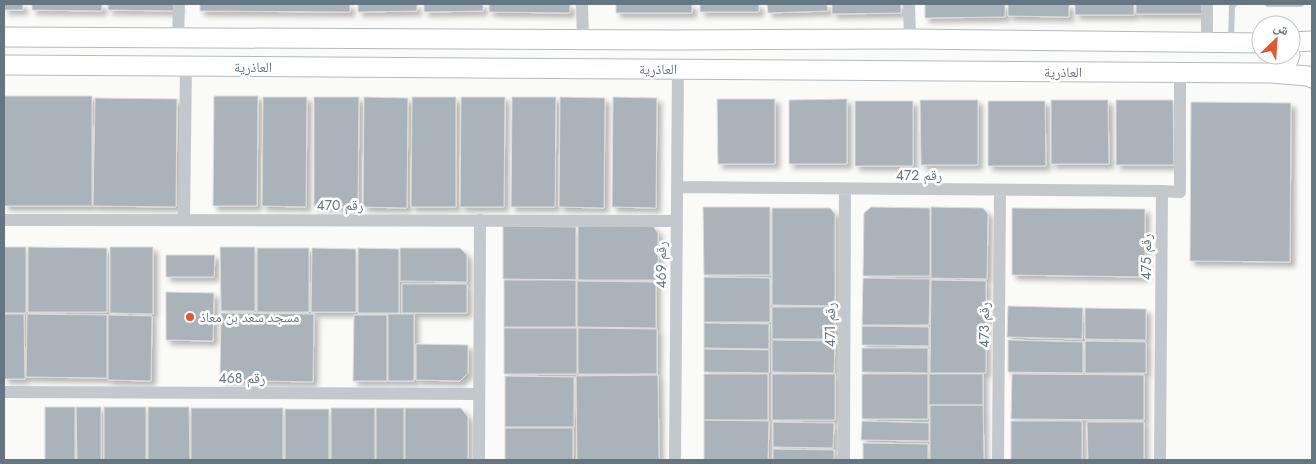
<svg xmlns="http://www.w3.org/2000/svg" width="1316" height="464" viewBox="0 0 1316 464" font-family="Jost,'Noto Naskh Arabic',sans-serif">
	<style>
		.building { fill: #aab3b9; stroke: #dcdcda; filter: url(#shadow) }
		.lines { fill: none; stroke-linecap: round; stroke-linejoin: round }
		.secondary-casing { stroke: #b3babf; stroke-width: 21 }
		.lane { stroke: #c3c8cc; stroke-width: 6 }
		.street { stroke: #c3c8cc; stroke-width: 12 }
		.secondary { stroke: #fff; stroke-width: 19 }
		.poi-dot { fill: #e4572e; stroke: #fff; stroke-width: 2 }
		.labels { text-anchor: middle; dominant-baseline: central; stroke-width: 5; stroke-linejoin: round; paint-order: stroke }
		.street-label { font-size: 14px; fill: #657683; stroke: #fff }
		.poi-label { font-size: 14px; fill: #657683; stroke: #fff; text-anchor: start }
	</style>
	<defs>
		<filter id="shadow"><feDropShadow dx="4.5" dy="4.5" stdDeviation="2.5" flood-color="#0004"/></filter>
	</defs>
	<rect width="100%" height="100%" fill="#fafaf8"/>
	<path class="building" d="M4,4H23V10H4Z
		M32,4H102V11L32,10Z
		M108,4H178V11L108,10Z
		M200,4H350V12L200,11Z
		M358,4H417V11L358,12Z
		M424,4H483V11L424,12Z
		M489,4H570V13L489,12Z
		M616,4H692V13H616Z
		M700,4H759V12H700Z
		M767,4H827L828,11L768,13Z
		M832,4H901V13L832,14Z
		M925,4H1005V17L925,18Z
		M1008,4H1069V17L1008,16Z
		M1075,4H1134V15H1075Z
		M1136,4H1204V14H1136Z
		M4,96H92V206H4Z
		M214,96H258L257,206H213Z
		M263,97H307L306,207L262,206Z
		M314,97H359L358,207H314Z
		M364,97L408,98L407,208L363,207Z
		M412,97H456V207H411Z
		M461,97H505L504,207H460Z
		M512,97H556L555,207H511Z
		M560,97L605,98L604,208L559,207Z
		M613,97L657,98L656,208L612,207Z
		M95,98L177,99L176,207L93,206Z
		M717,99H775V164H718Z
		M847,99V164H789V100Z
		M920,100H978V165H921Z
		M1051,100H1108L1109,164H1051Z
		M1116,100H1173L1174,165H1116Z
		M855,101H913V166H855Z
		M988,101H1045L1046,166H988Z
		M1191,102L1291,103L1290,262L1190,261Z
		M703,207H770V275H704Z
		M871,207L930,208V276H863L864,213Z
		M931,207L983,208L988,214L987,279L931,278Z
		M772,208H830L835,214V306L772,305Z
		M1012,208L1145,209V277L1012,275Z
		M503,226L576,227V280L503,279Z
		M578,226H653L658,233V280H578Z
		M4,247H26V313H4Z
		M28,247L107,248V312H28Z
		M110,247H153V314L110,313Z
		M220,247H255V311H221Z
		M257,248H309V312H257Z
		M312,248L356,249V312H311Z
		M358,248L399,249V313H358Z
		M400,248H460L467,255V282L400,281Z
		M166,255H215L214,277H166Z
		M704,277L770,278V322H704Z
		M863,278L930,279L929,325H862Z
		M504,280H576V327H504Z
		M931,280L986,281V373H930Z
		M577,281L656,282V328L577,327Z
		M402,284H467V313H402Z
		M166,292L214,293L213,341L166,340Z
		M1008,306L1083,308L1082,339L1007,337Z
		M772,307H835V339H772Z
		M1085,308L1146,309V340L1085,339Z
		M221,313L314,314L313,382L220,380Z
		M4,314H24L25,379H4Z
		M27,314L107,315V378L26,377Z
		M388,314H414V381H388Z
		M108,315L152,316L151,381L108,380Z
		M354,315H387V381H353Z
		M704,323L769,324V349L704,348Z
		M862,326L929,327V346L862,345Z
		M504,328H577V374H504Z
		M578,328L657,329V374H578Z
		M772,340L835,341L834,373L772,372Z
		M1008,340L1083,342V373L1008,372Z
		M1085,341L1146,342V373H1085Z
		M416,344L468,345V373L460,381L416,380Z
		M862,348H928V373L862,372Z
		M704,349L769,350V373L704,372Z
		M704,374H768V420H704Z
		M772,374H835V420H772Z
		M862,374H928V419H862Z
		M929,374H983V405H929Z
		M1012,374L1144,375V420L1011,419Z
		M658,375L659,460H577L576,376Z
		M505,376L574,377V427H505Z
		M930,405H983L984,460H930Z
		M45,407H75V460H45Z
		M76,407H101V460H77Z
		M104,407H146V460H104Z
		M148,407H189L190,460H148Z
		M191,408H283V460H191Z
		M331,408H375V460H331Z
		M376,408H404V460H376Z
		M405,408H461L468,417V460H405Z
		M285,409H329V460H285Z
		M704,420L769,421L768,460H704Z
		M862,421L929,423V441L861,440Z
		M1011,421H1082V460H1011Z
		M773,422L834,423L833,448L773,447Z
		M1087,422H1144V460H1088Z
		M505,428H573V460H505Z
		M863,443L928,444V460H863Z
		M773,449L834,450V460H773Z"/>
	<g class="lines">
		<g class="secondary-casing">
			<path id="secondary" d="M4,37L673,40L910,39L1261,43
				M1291,42L1312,41
				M4,65L1271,73L1308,76L1312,78
				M1271,73C1281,68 1287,66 1290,55"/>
		</g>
		<path class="lane" d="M1268,4H1301
			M1231,42L1232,7L1234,4"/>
		<path class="street" d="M582,4L583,39
			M909,4L910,39
			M1207,4V43
			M178,37L179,4
			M677,187L1162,191
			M4,220L677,221
			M184,220L186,66
			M4,392L479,394
			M479,460L480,220
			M675,460L678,69
			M844,460L845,189
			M998,460L1000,190
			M1160,460L1162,191L1180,192V72"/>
		<use href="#secondary" class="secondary"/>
	</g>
	<circle class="poi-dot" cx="190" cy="317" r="5"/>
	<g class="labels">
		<g class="street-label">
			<text x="253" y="67">العاذرية</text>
			<text x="658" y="69">العاذرية</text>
			<text x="1063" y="72">العاذرية</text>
			<text x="919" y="175">رقم 472</text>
			<text x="340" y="205">رقم 470</text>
			<text transform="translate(1146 257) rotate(-90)">رقم 475</text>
			<text transform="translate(661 265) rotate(-90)">رقم 469</text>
			<text transform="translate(830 325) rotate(-90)">رقم 471</text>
			<text transform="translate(984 325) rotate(-90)">رقم 473</text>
			<text x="242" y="378">رقم 468</text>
		</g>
		<g class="poi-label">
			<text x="200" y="317">مسجد سعد بن معاذ</text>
		</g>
	</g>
	<rect width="1316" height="464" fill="none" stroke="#657683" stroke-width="10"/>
	<g transform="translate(1276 40) rotate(25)"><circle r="24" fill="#ffffff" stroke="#c1c8cd"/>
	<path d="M0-4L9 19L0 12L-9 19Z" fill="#e4572e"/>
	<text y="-8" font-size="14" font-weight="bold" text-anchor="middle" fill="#657683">ش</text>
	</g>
</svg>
